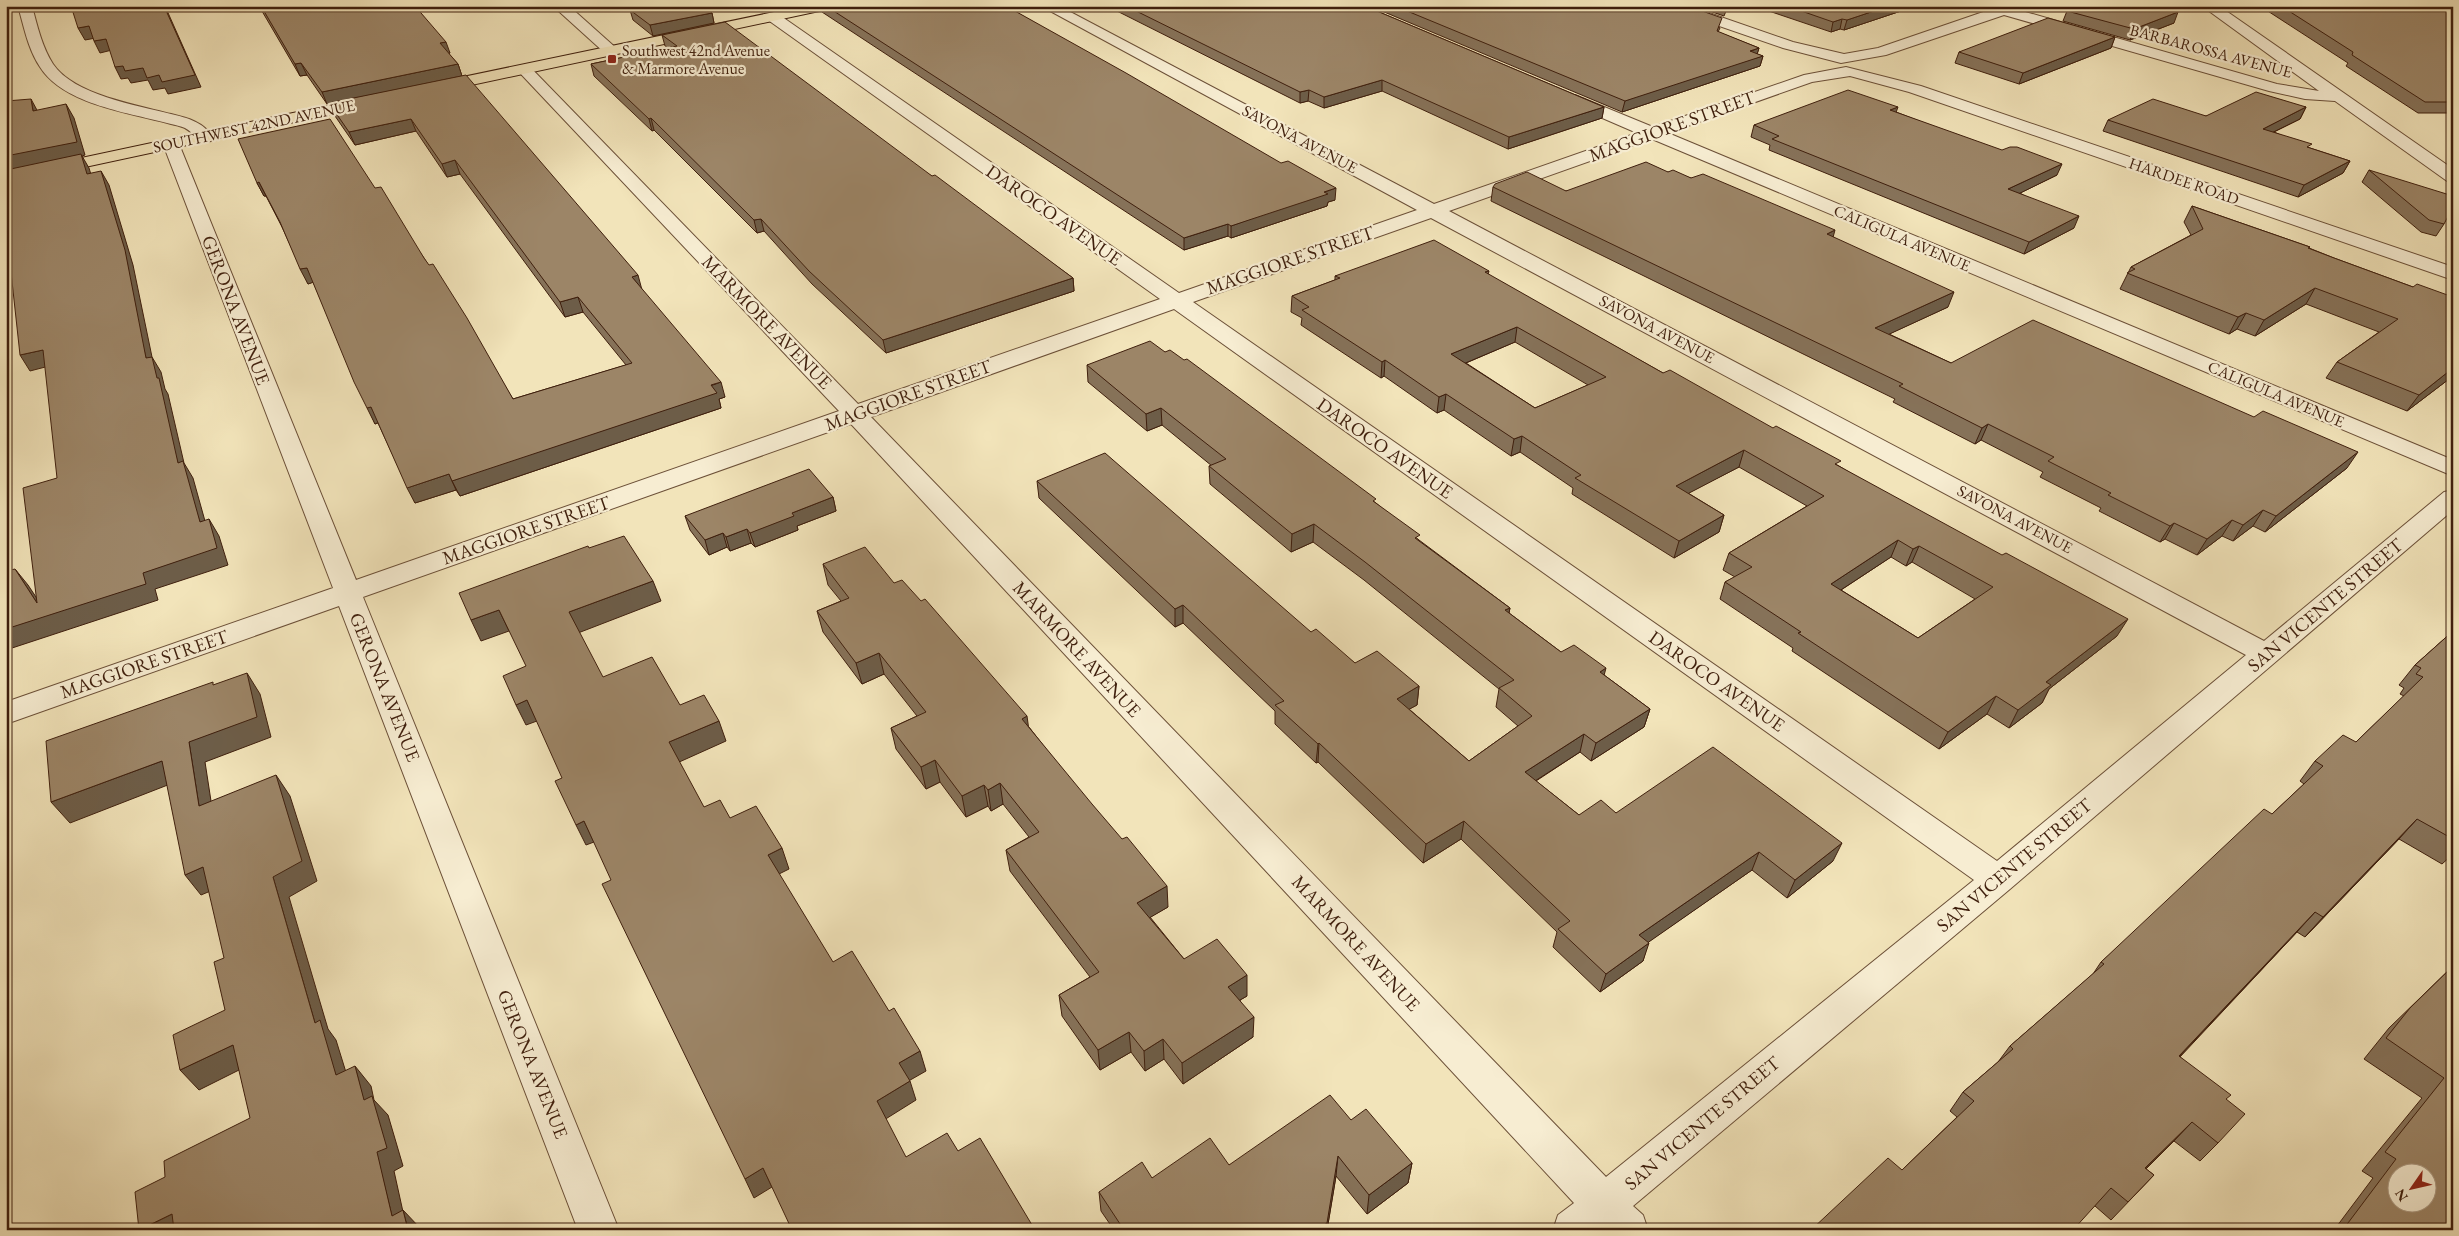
<svg xmlns="http://www.w3.org/2000/svg" width="2459" height="1236" viewBox="0 0 2459 1236" font-family="'EB Garamond',serif">
	<style>
		.lines { fill: none; stroke-linecap: round; stroke-linejoin: round }
		.minor-casing { stroke: #6c5038; stroke-width: 2 }
		.major-casing { stroke: #3f1f0d; stroke-width: 2 }
		.minor { fill: #f7edd2; fill-rule: evenodd }
		.major { fill: #f2e4ba; fill-rule: evenodd }
		.wall { fill: #867259; stroke: #3f1f0d; fill-rule: evenodd }
		.shaded-wall { fill: #6d5d48; stroke: #3f1f0d }
		.building { fill: #9c8567; stroke: #3f1f0d; fill-rule: evenodd }
		.poi-dot { fill: #8f2418; stroke: #f7edd2; stroke-width: 2 }
		.labels { text-anchor: middle; dominant-baseline: central; stroke-width: 4.5; stroke-linejoin: round; paint-order: stroke }
		.far-poi-label { font-size: 16px; fill: #3f1f0d; stroke: #f7edd2; text-anchor: start }
		.far-street-label { font-size: 16px; fill: #3f1f0d; stroke: #f7edd2 }
		.street-label { font-size: 19px; fill: #3f1f0d; stroke: #f7edd2 }
	</style>
	<rect width="100%" height="100%" fill="#f2e4ba"/>
	<filter id="stains"><feTurbulence type="fractalNoise" baseFrequency=".004" numOctaves="4"/><feColorMatrix values="0 0 0 0 .2 0 0 0 0 .09 0 0 0 0 .02 0 0 0 .5 -.17"/></filter>
	<radialGradient id="worn" r=".72"><stop offset=".6" stop-color="#630" stop-opacity="0"/><stop offset="1" stop-color="#630" stop-opacity=".3"/></radialGradient>
	<g class="lines">
		<g class="minor-casing">
			<path id="minor" d="M18,6H32C37,25 42,47 53,64C74,95 136,105 171,114C188,118 203,122 213,137L211,141C197,144 196,134 185,128C181,126 175,125 171,124C131,113 64,105 40,67C28,49 24,27 18,6Z
				M553,6H569L616,48L618,51L616,54H606Z
				M1041,6H1059L1434,204L1637,133L1563,101L1561,98L1563,95H1575L1653,127L1804,75L1846,67L1921,86L2453,267V280L1909,92L1850,76L1812,82L1668,133L2453,460V476L1652,139L1449,211L2264,641L2444,492L2453,490V510L2010,889L1633,1206L1643,1215L1648,1230H1553L1558,1215L1574,1203L851,424L363,597L619,1230H578L339,606L6,724V702L333,588L163,144L165,140H177L179,144L356,580L839,411L519,72L516,69L519,66H529L858,404L1160,299L768,20L766,17L768,14H778L1179,293L1417,210ZM1431,218L2246,655L1997,861L1193,302ZM1174,309L1974,880L1606,1177L871,417Z
				M1668,6H1689L1793,42L1844,54L1878,48L1989,10L1982,6H2015V9L2277,84L2319,91L2202,6H2219L2453,169V182L2447,181L2335,101L2305,99L2269,91L2004,15L1886,55L1841,63L1783,48L1670,9Z"/>
		</g>
		<g class="major-casing">
			<path id="major" d="M803,6H831L824,10L434,93L426,88L434,83Z
				M368,97L376,102L374,105L6,184V174Z"/>
		</g>
		<use href="#minor" class="minor"/>
		<use href="#major" class="major"/>
	</g>
	<path class="wall" d="M259,6H415L450,53L449,54L458,64L462,76L642,290L725,397L719,399L721,408L460,496L456,490L415,503L378,423L375,424L313,282L308,284L282,227L266,196H264L257,183L375,188L424,258L513,399L626,365L583,312L565,317L460,174L447,177L416,131L355,145L335,116L330,104H327L307,75L300,76Z
		M644,6H706V9L712,13L714,23L653,36L633,20L630,10L645,7Z
		M821,6H1006L1335,200L1328,202L1327,206L1231,238L1228,236L1184,250L822,12Z
		M1107,6H1365L1604,107L1602,118L1508,149L1382,91L1324,108L1308,101L1300,103Z
		M1370,6H1688L1720,28L1718,32L1759,48L1757,54L1763,56L1760,66L1622,112Z
		M1695,6H1728L1724,16Z
		M1754,6H1916L1844,30L1840,29L1831,32Z
		M2260,6H2446L2453,11V113H2418L2346,66L2348,63Z
		M2067,11L2174,23L2130,40L2063,21Z
		M662,35L932,176L1073,278L1074,291L886,353L812,284L764,231L757,233L654,130L652,131L594,76L591,64L668,48L665,46Z
		M2115,37L2111,48L2019,84L1955,63L1959,52Z
		M2306,107L2300,119L2274,132L2310,148L2350,161L2343,173L2298,197L2103,131L2108,120L2206,116Z
		M1896,112L2057,175L2020,193L2074,228L2024,254L1769,150L1770,145L1751,137L1754,125Z
		M2369,170L2444,224L2436,236L2421,232L2362,182Z
		M1668,172L1691,178L1833,237L1948,307L1889,334L1951,363L2347,468L2265,532L2253,526L2233,541L2222,536L2197,555L2165,539L2160,542L2099,511L2101,508L2040,477L2043,472L1981,440L1975,444L1893,402L1895,399L1491,201L1493,187L1566,191Z
		M2192,206L2310,247L2309,248L2334,258L2413,287L2453,376L2407,411L2326,378L2337,362L2379,332L2306,304L2255,336L2237,329L2229,334L2120,289L2131,267L2191,235L2184,222Z
		M1489,271L1488,275L1663,373L1839,466L2117,636L2049,689L2042,703L2009,728L1987,714L1939,749L1792,651L1793,648L1720,599L1725,582L1735,577L1723,570L1729,553L1807,506L1739,467L1688,493L1724,515L1719,532L1674,558L1572,494L1573,488L1520,452L1511,456L1444,410L1437,413L1384,376L1381,378L1301,325L1302,318L1291,312L1292,296L1335,280V276ZM1515,342L1588,385L1535,408L1466,363ZM1891,557L1906,566L1912,562L1975,599L1918,638L1841,590Z
		M1165,352L1376,503L1419,540L1510,608L1509,613L1561,652L1604,675L1650,709L1644,727L1591,761L1580,752L1536,781L1579,815L1616,813L1833,861L1787,898L1752,870L1648,942L1643,961L1600,992L1553,947L1557,932L1461,839L1423,863L1318,762L1316,763L1275,724V711L1183,623L1175,627L1039,498L1037,481L1311,632L1355,663L1419,686L1417,705L1409,709L1469,761L1518,726L1496,707L1499,689L1364,580L1313,542L1291,552L1210,484L1209,466H1212L1162,425L1147,431L1088,382L1087,365Z
		M833,497L836,511L797,526L798,530L755,547L751,543L730,551L727,547L709,555L690,530L685,516Z
		M823,564L894,583L1029,727L1168,907L1150,917L1184,959L1247,996L1240,1000L1253,1037L1183,1084L1164,1059L1145,1071L1131,1052L1100,1070L1062,1016L1059,995L1090,977L1010,871L1006,850L1029,837L1003,804L991,811L988,806L966,817L940,782L926,789L896,749L891,728L917,716L884,674L862,684L823,632L817,611L841,601L828,585Z
		M2453,631V854L2442,864L2399,839L2305,937L2297,932L2180,1057L2226,1099L2218,1143L2200,1161L2174,1141L2146,1169L2154,1175L2111,1220L2095,1206L1902,1170L1957,1117L1950,1111L1963,1092L1998,1062L2010,1046L2093,974L2101,962L2272,814L2304,784L2300,781L2315,761L2356,742L2404,696L2400,694L2404,688L2399,685L2415,665Z
		M2453,966V1230H2334L2373,1178L2362,1171L2422,1098L2364,1059L2389,1028Z
		M1351,1120L1412,1163L1408,1183L1367,1214L1336,1176L1327,1230H1114L1101,1211L1099,1192L1152,1178L1229,1165Z"/>
	<path class="shaded-wall" d="M164,6H165L201,87L168,94L165,88L153,90L148,80L131,83L128,78L121,79L115,67Z
		M1889,6H1916L1844,30L1847,20Z
		M2178,12L2174,23L2130,40L2134,29Z
		M712,13L714,23L653,36L650,25Z
		M1842,19L1840,29L1831,32L1833,22Z
		M89,26L96,38L85,40L78,28Z
		M2115,37L2111,48L2019,84L2023,73Z
		M106,39L112,50L100,53L94,41Z
		M446,42L450,53L445,55L440,43Z
		M1759,48L1756,58L1763,56L1760,66L1622,112L1625,101Z
		M301,63L307,75L300,76L295,64Z
		M458,64L462,76L327,104L322,92Z
		M1382,80V91L1324,108V97Z
		M1309,90L1308,101L1300,103V92Z
		M31,99L38,112L33,111Z
		M66,104L74,118L85,155L82,156L89,168L95,188L6,172V156Z
		M1604,107L1602,118L1508,149L1509,137Z
		M1898,107L1894,118L1890,110Z
		M2306,107L2300,119L2257,140L2263,129Z
		M651,118L654,130L652,131L649,119Z
		M411,119L416,131L355,145L349,132Z
		M455,160L460,174L447,177L442,164Z
		M2350,161L2343,173L2298,197L2304,185Z
		M2062,164L2057,175L2004,201L2008,189Z
		M101,171L109,185L133,265L152,357L161,372L165,389L168,394L184,463L193,478L210,539L200,522L178,463L146,358Z
		M259,182L266,196H264L257,183Z
		M1336,188L1335,200L1328,202L1327,206L1231,238V226Z
		M2079,216L2074,228L2024,254L2029,242Z
		M761,219L764,231L757,233L754,220Z
		M1228,224V236L1184,250V238Z
		M1835,230L1831,245L1827,234Z
		M307,268L314,282L308,284L300,269Z
		M638,275L642,290L632,277Z
		M1073,278L1074,291L886,353L883,340Z
		M2315,288L2306,304L2255,336L2264,320Z
		M1954,292L1948,307L1870,343L1875,328Z
		M578,297L583,312L565,317L560,302Z
		M2246,313L2237,329L2229,334L2238,317Z
		M1517,327L1515,342L1449,370L1451,354Z
		M43,350L53,365L30,371L20,355Z
		M1385,360L1384,376L1381,378L1382,362Z
		M2453,368V376L2407,411L2419,395Z
		M721,382L725,397L719,399L721,408L460,496L452,481Z
		M1446,394L1444,410L1437,413L1439,397Z
		M371,407L379,422L375,424L367,408Z
		M1161,408L1162,425L1147,431L1146,414Z
		M1988,424L1981,440L1975,444L1982,428Z
		M1522,436L1520,452L1511,456L1514,439Z
		M1744,450L1739,467L1672,502L1676,486Z
		M2358,452L2347,468L2265,532L2276,516Z
		M449,474L456,490L415,503L407,488Z
		M833,497L836,511L797,526L798,530L755,547L750,533L792,513Z
		M2263,510L2253,526L2233,541L2243,525Z
		M1724,515L1719,532L1674,558L1679,541Z
		M209,519L219,536L228,565L155,589L158,600L6,650V629L37,603L15,569L28,585L48,615L143,573Z
		M2232,520L2222,536L2197,555L2207,539Z
		M2174,523L2165,539L2160,542L2170,526Z
		M1314,524L1313,542L1291,552L1292,534Z
		M747,529L751,543L730,551L726,537Z
		M723,533L727,547L709,555L705,540Z
		M1898,540L1891,557L1824,601L1831,584Z
		M1919,546L1912,562L1906,566L1913,549Z
		M653,581L661,601L578,633L569,612Z
		M1183,605V623L1175,627V609Z
		M1510,608L1506,626L1505,610Z
		M499,610L509,631L481,641L471,620Z
		M2128,619L2117,636L2049,689L2042,703L2009,728L2018,710L2046,682Z
		M879,653L884,674L862,684L856,663Z
		M1606,668L1601,687L1600,672Z
		M247,673L260,694L271,737L205,762L215,827L199,806L189,742Z
		M1419,686L1417,705L1395,717L1397,699Z
		M1996,696L1987,714L1939,749L1948,732Z
		M527,700L537,721L526,725L516,705Z
		M1650,709L1644,727L1591,761L1596,743Z
		M1027,716L1030,738L1022,719Z
		M719,721L726,741L677,763L669,742Z
		M1584,734L1580,752L1521,790L1525,772Z
		M1319,743L1318,762L1316,763L1318,744Z
		M935,760L940,782L926,789L921,767Z
		M162,761L178,781L70,823L51,802Z
		M276,775L290,796L317,881L289,897L328,1029L336,1040L353,1095L336,1075L315,1023L273,877Z
		M1000,783L1003,804L991,811L988,790Z
		M984,785L988,806L966,817L962,796Z
		M2417,819L2399,839L2305,937L2323,917Z
		M584,821L594,842L586,845L576,825Z
		M1464,821L1461,839L1423,863L1426,844Z
		M1842,843L1833,861L1787,898L1795,880Z
		M782,848L789,869L775,876L768,855Z
		M1759,852L1752,870L1633,953L1639,935Z
		M203,867L220,887L201,895L185,875Z
		M1167,886L1168,907L1139,924L1137,903Z
		M2315,912L2297,932L2162,1075L2179,1056Z
		M1649,943L1643,961L1600,992L1606,974Z
		M1247,975V996L1228,1007V987Z
		M1254,1017L1253,1037L1183,1084L1182,1063Z
		M1129,1032L1131,1052L1100,1070L1098,1050Z
		M1163,1039L1164,1059L1145,1071L1144,1051Z
		M233,1045L251,1064L199,1090L180,1070Z
		M920,1051L926,1071L905,1083L899,1063Z
		M355,1066L371,1086L374,1100L388,1115L403,1166L394,1171L407,1230L392,1216Z
		M910,1081L916,1100L884,1120L877,1101Z
		M2192,1122L2174,1141L2128,1186L2145,1168Z
		M1338,1156L1336,1176L1327,1230H1317Z
		M1412,1163L1408,1183L1367,1214L1369,1195Z
		M763,1168L772,1187L754,1198L745,1179Z
		M403,1210L420,1228V1230H408Z
		M172,1214L190,1230H140Z"/>
	<path class="building" d="M71,6H164L195,75L162,82L159,75L147,78L143,68L125,71L123,66L115,67L106,39L94,41L89,26L78,28Z
		M261,6H415L446,42L440,43L458,64L322,92L301,63L295,64Z
		M649,6H703L712,13L650,25L630,10Z
		M826,6H1006L1126,73L1281,163L1288,161L1336,188L1324,192L1328,194L1249,220L1231,226L1228,224L1184,238Z
		M1126,6H1365L1604,107L1509,137L1382,80L1324,97L1309,90L1300,92Z
		M1395,6H1688L1722,18L1717,31L1759,48L1750,51L1763,56L1625,101Z
		M1787,6H1889L1847,20L1842,19L1833,22Z
		M2079,6H2156L2178,12L2134,29L2067,11Z
		M2281,6H2446L2453,11V102H2425L2352,55L2353,52Z
		M2048,18L2115,37L2023,73L1959,52Z
		M725,22L932,176L935,175L1073,278L883,340L809,271L761,219L754,220L651,118L649,119L591,64L677,46L662,35Z
		M466,75L638,275L632,277L721,382L711,385L717,393L452,481L449,474L407,488L371,407L367,408L354,382L307,268L300,269L280,222L259,182L257,183L238,139L330,119L375,188L381,187L424,258L429,265L433,264L467,318L513,399L632,363L578,297L560,302L455,160L442,164L411,119L349,132L329,103Z
		M1848,90L1898,107L1890,110L2002,150L2010,147H2017L2062,164L2008,189L2079,216L2029,242L1772,139L1779,136L1754,125Z
		M2256,92L2306,107L2263,129L2312,144L2307,147L2350,161L2304,185L2108,120L2153,99L2206,116Z
		M31,99L33,111L66,104L77,142L6,156V101Z
		M81,154L87,174L101,171L125,250L146,358L152,357L157,378H159L178,463L183,461L200,522L209,519L217,548L143,573L146,584L6,629V571L15,569L37,603L23,488L57,478L43,350L20,355L6,226V170Z
		M1646,162L1668,172L1673,170L1691,178L1703,174L1835,230L1827,234L1954,292L1875,328L1951,363L2033,320L2254,417L2263,411L2358,452L2276,516L2263,510L2243,525L2232,520L2207,539L2174,523L2170,526L2108,495L2111,493L2048,461L2054,457L1988,424L1982,428L1899,386L1903,384L1493,187L1495,184L1527,172L1566,191Z
		M2369,170L2453,196V207L2444,224L2429,220Z
		M2192,206L2310,247L2308,248L2334,258L2413,287L2417,284L2453,297V305L2451,306L2453,307V368L2419,395L2337,362L2398,319L2315,288L2264,320L2246,313L2238,317L2127,273L2135,269L2131,267L2203,229Z
		M1434,240L1489,271L1485,272L1663,373L1670,370L1773,428L1776,426L1841,461L1835,464L2002,555L2006,553L2128,619L2046,682L2051,685L2018,710L1996,696L1948,732L1798,633L1801,632L1725,582L1752,567L1729,553L1824,496L1744,450L1676,486L1724,515L1679,541L1575,478L1581,475L1522,436L1514,439L1446,394L1439,397L1385,360L1382,362L1302,310L1309,307L1292,296L1340,278L1335,276ZM1517,327L1606,377L1535,408L1451,354ZM1898,540L1913,549L1919,546L1993,587L1918,638L1831,584Z
		M1150,341L1165,352L1170,350L1184,360L1187,359L1376,499L1373,501L1420,535L1415,538L1510,608L1505,610L1561,652L1574,645L1606,668L1600,672L1650,709L1596,743L1584,734L1525,772L1579,815L1601,800L1616,813L1713,747L1842,843L1795,880L1759,852L1639,935L1649,943L1606,974L1558,929L1570,921L1464,821L1426,844L1319,743L1318,744L1275,705L1284,701L1183,605L1175,609L1037,481L1105,453L1311,632L1316,629L1355,663L1377,651L1419,686L1397,699L1469,761L1532,716L1499,688L1514,680L1365,562L1314,524L1292,534L1209,466L1226,459L1161,408L1146,414L1087,365Z
		M809,469L833,497L792,513L794,516L750,533L747,529L726,537L723,533L705,540L685,516Z
		M624,536L653,581L569,612L603,677L652,657L680,705L704,695L719,721L669,742L704,807L720,800L730,818L756,806L782,848L768,855L833,962L852,951L889,1011L894,1008L920,1051L899,1063L910,1081L877,1101L906,1157L947,1133L958,1151L980,1138L1035,1230H792L763,1168L745,1179L602,884L611,880L584,821L576,825L555,781L562,778L527,700L516,705L503,676L526,666L499,610L471,620L459,593L588,546L589,548Z
		M865,547L894,583L902,580L921,601L925,599L1027,716L1022,719L1092,804L1122,839L1127,837L1167,886L1137,903L1184,959L1217,939L1247,975L1228,987L1254,1017L1182,1063L1163,1039L1144,1051L1129,1032L1098,1050L1059,995L1099,972L1006,850L1039,832L1000,783L988,790L984,785L962,796L935,760L921,767L891,728L926,712L879,653L856,663L817,611L849,598L823,564Z
		M2453,631V839L2417,819L2323,917L2315,912L2179,1056L2231,1095L2226,1099L2245,1114L2218,1143L2192,1122L2145,1168L2154,1175L2128,1202L2111,1188L2073,1230H1811L1888,1158L1902,1170L1974,1101L1963,1092L2013,1049L2010,1046L2104,964L2101,962L2264,809L2272,814L2323,766L2315,761L2343,735L2356,742L2423,677L2416,674L2421,668L2415,665Z
		M247,673L257,717L189,742L199,806L276,775L302,861L273,877L315,1023L320,1020L336,1075L355,1066L364,1100L372,1096L387,1148L377,1152L392,1216L403,1210L408,1230H174L172,1214L139,1230L135,1192L165,1177L164,1161L250,1118L233,1045L180,1070L173,1035L225,1010L214,962L224,958L203,867L185,875L162,761L51,802L46,741L213,682V685Z
		M2453,966V1230H2348L2345,1227L2396,1159L2385,1152L2444,1078L2386,1038L2410,1008ZM2396,1174H2426V1204H2396Z
		M1330,1095L1351,1120L1366,1109L1412,1163L1369,1195L1338,1156L1327,1223L1317,1230H1124L1099,1192L1142,1162L1152,1178L1210,1138L1229,1165Z"/>
	<rect class="poi-dot" x="607" y="54" width="10" height="10" rx="2.5"/>
	<g class="labels">
		<g class="far-poi-label">
			<text x="622" y="50">Southwest 42nd Avenue<tspan x="622" dy="18">&amp; Marmore Avenue</tspan></text>
		</g>
		<g class="far-street-label">
			<text transform="translate(2211 51) rotate(15)">BARBAROSSA AVENUE</text>
			<text transform="translate(254 126) rotate(-12)">SOUTHWEST 42ND AVENUE</text>
			<text transform="translate(1300 139) rotate(28)">SAVONA AVENUE</text>
			<text transform="translate(2184 181) rotate(19)">HARDEE ROAD</text>
			<text transform="translate(1902 238) rotate(23)">CALIGULA AVENUE</text>
			<text transform="translate(1657 329) rotate(28)">SAVONA AVENUE</text>
			<text transform="translate(2276 394) rotate(23)">CALIGULA AVENUE</text>
			<text transform="translate(2015 519) rotate(28)">SAVONA AVENUE</text>
		</g>
		<g class="street-label">
			<text transform="translate(1672 126) rotate(-20)">MAGGIORE STREET</text>
			<text transform="translate(1054 215) rotate(35)">DAROCO AVENUE</text>
			<text transform="translate(1290 260) rotate(-19)">MAGGIORE STREET</text>
			<text transform="translate(236 310) rotate(69)">GERONA AVENUE</text>
			<text transform="translate(767 322) rotate(46)">MARMORE AVENUE</text>
			<text transform="translate(908 395) rotate(-20)">MAGGIORE STREET</text>
			<text transform="translate(1385 448) rotate(35)">DAROCO AVENUE</text>
			<text transform="translate(526 530) rotate(-19)">MAGGIORE STREET</text>
			<text transform="translate(2325 605) rotate(-40)">SAN VICENTE STREET</text>
			<text transform="translate(1077 649) rotate(47)">MARMORE AVENUE</text>
			<text transform="translate(144 664) rotate(-19)">MAGGIORE STREET</text>
			<text transform="translate(1717 681) rotate(35)">DAROCO AVENUE</text>
			<text transform="translate(385 687) rotate(68)">GERONA AVENUE</text>
			<text transform="translate(2014 865) rotate(-40)">SAN VICENTE STREET</text>
			<text transform="translate(1356 943) rotate(47)">MARMORE AVENUE</text>
			<text transform="translate(533 1064) rotate(68)">GERONA AVENUE</text>
			<text transform="translate(1702 1123) rotate(-40)">SAN VICENTE STREET</text>
		</g>
	</g>
	<rect width="2459" height="1236" fill="none" stroke="#f2e4ba" stroke-width="25"/>
	<rect x="8" y="8" width="2444" height="1221" fill="none" stroke="#3f1f0d" stroke-width="2.5"/>
	<rect x="12" y="12" width="2434" height="1211" fill="none" stroke="#3f1f0d"/>
	<g transform="translate(2412 1188) rotate(236)"><circle r="24" fill="#f7edd2" stroke="#ad9b83"/>
	<path d="M0-4L9 19L0 12L-9 19Z" fill="#8f2418"/>
	<text y="-8" font-size="14" font-weight="bold" text-anchor="middle" fill="#3f1f0d">N</text>
	</g>
	<rect width="100%" height="100%" filter="url(#stains)"/>
	<rect width="100%" height="100%" fill="url(#worn)"/>
</svg>
